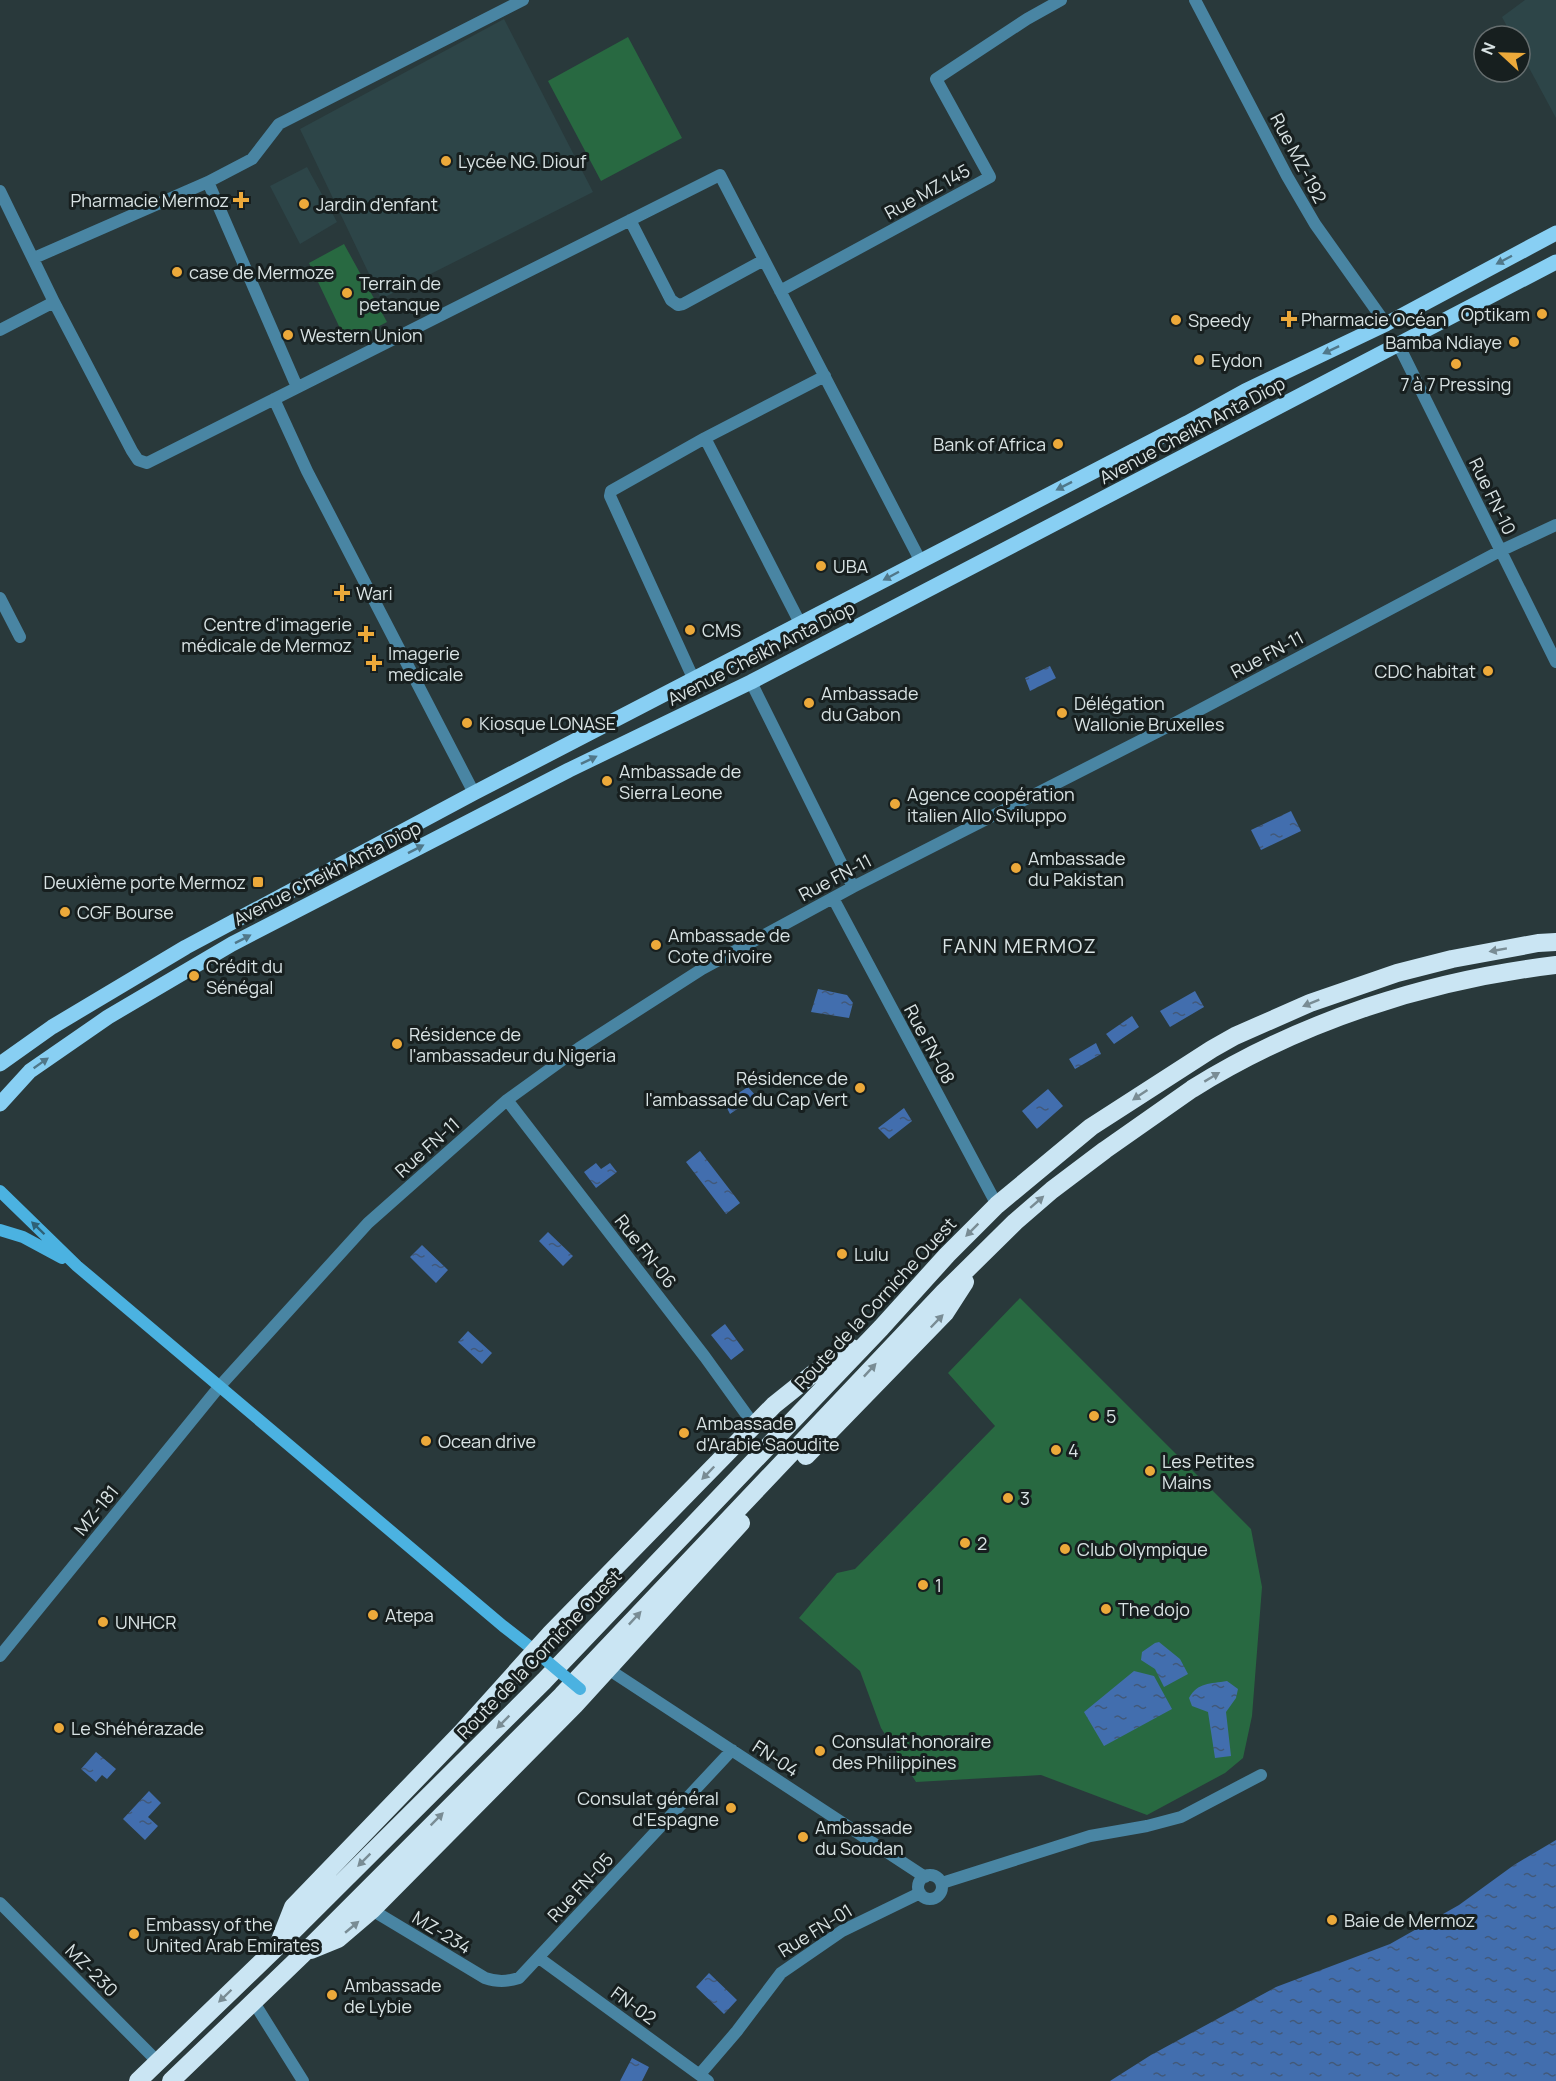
<svg xmlns="http://www.w3.org/2000/svg" width="1556" height="2081" viewBox="0 0 1556 2081" font-family="Manrope,sans-serif">
	<style>
		.built { fill: #2d4548 }
		.park { fill: #286941 }
		.water { fill: url(#water-ripples) }
		.lines { fill: none; stroke-linecap: round; stroke-linejoin: round }
		.street { stroke: #4985a3; stroke-width: 12 }
		.secondary { stroke: #4bb2e1; stroke-width: 12 }
		.primary { stroke: #88cff3; stroke-width: 15 }
		.highway { stroke: #cae5f3; stroke-width: 18 }
		.secondary-bridge { stroke: #4bb2e1; stroke-width: 12 }
		.oneway { fill: #507789 }
		.oneway2 { fill: #798c94 }
		.oneway3 { fill: #2e6176 }
		.poi-dot { fill: #eca93a; stroke: #171f1f; stroke-width: 2 }
		.labels { text-anchor: middle; dominant-baseline: central; stroke-width: 6; stroke-linejoin: round; paint-order: stroke }
		.street-label { font-size: 18px; fill: #d9e3e4; stroke: #171f1f }
		.poi-label { font-size: 18px; fill: #d9e3e4; stroke: #171f1f; text-anchor: start }
		.neighbourhood-label { font-size: 20px; letter-spacing: 1.5px; fill: #d9e3e4; stroke: #171f1f }
	</style>
	<defs>
		<pattern id="water-ripples" width="26" height="14" patternUnits="userSpaceOnUse" patternTransform="scale(1.5)"><rect width="26" height="14" fill="#426eae"/><path d="M2 4q2-2 4 0t4 0M15 11q2-2 4 0t4 0" fill="none" stroke="#425979"/></pattern>
	</defs>
	<rect width="100%" height="100%" fill="#29393b"/>
	<path class="built" d="M1525,0H1556V118L1520,51V36H1512L1502,17Z
		M504,19L593,192L381,299L300,129Z
		M307,167L337,222L300,244L270,186Z"/>
	<path class="park" d="M628,37L682,138L601,181L548,81Z
		M344,244L387,322L347,343L309,263Z
		M1020,1298L1251,1529L1262,1587L1252,1716L1243,1758L1225,1773L1147,1815L1041,1775L916,1782L881,1728L860,1671L799,1618L837,1573L855,1569L995,1426L948,1373Z"/>
	<path class="water" d="M1050,666L1056,678L1030,691L1025,678Z
		M1291,811L1301,831L1261,850L1251,830Z
		M818,989L847,995L853,1003L849,1018L811,1012Z
		M1195,991L1204,1007L1170,1027L1160,1011Z
		M1132,1016L1139,1027L1114,1044L1106,1034Z
		M1096,1043L1101,1054L1075,1069L1069,1059Z
		M748,1087L756,1096L730,1114L724,1102Z
		M1048,1089L1063,1106L1037,1129L1022,1111Z
		M904,1108L912,1121L889,1139L878,1128Z
		M700,1151L740,1203L726,1214L686,1162Z
		M596,1163L601,1169L610,1163L617,1172L596,1188L584,1172Z
		M548,1232L573,1256L563,1266L539,1241Z
		M422,1245L448,1270L436,1283L410,1257Z
		M725,1324L744,1350L731,1360L711,1335Z
		M468,1331L492,1353L482,1364L458,1342Z
		M1159,1642L1180,1659L1188,1674L1164,1687L1155,1669L1141,1660L1142,1652L1155,1643Z
		M1134,1671L1154,1676L1172,1709L1104,1746L1084,1712Z
		M1227,1681L1238,1689L1236,1698L1226,1712L1231,1756L1215,1758L1208,1712L1192,1706L1189,1698C1198,1682 1210,1684 1227,1681Z
		M96,1752L116,1769L107,1779L102,1775L96,1782L81,1769Z
		M149,1791L161,1803L148,1817L158,1826L145,1840L123,1819Z
		M1556,1840V2081H1110L1151,2055L1276,1987L1390,1944L1459,1905L1514,1865Z
		M709,1973L737,2000L724,2014L696,1987Z
		M632,2058L649,2067L642,2081H620Z"/>
	<g class="lines">
		<path class="street" d="M1195,0L1287,176L1315,224L1386,324
			M208,182L297,387
			M0,191L54,302L132,451L138,460L147,463L720,175L920,560
			M630,220L671,300L678,305L683,304L764,260
			M34,258L208,182L252,159L279,124L523,0
			M780,291L990,177L936,79L1027,19L1061,0
			M0,330L54,302
			M1398,344L1556,662
			M274,399L307,471L474,793
			M705,438L800,623
			M0,598L20,637
			M694,680L610,496L611,491L705,438L825,376
			M751,682L853,887
			M833,898L997,1205
			M507,1100L705,1357L754,1425
			M0,1656L219,1387L368,1223L507,1100L579,1048L702,969L853,887L1173,724L1500,551L1556,525
			M608,1669L925,1877
			M918 1887a12 12 0 1 1 24 0a12 12 0 1 1-24 0Z
			M942,1883L1090,1836L1147,1826L1181,1817L1261,1775
			M0,1903L158,2062
			M372,1910L485,1978C497,1982 506,1982 519,1978L732,1750
			M539,1958L708,2081
			M253,2001L303,2081
			M700,2074L737,2031L781,1973L842,1931L920,1893"/>
		<path class="secondary" d="M0,1191L77,1266L503,1626L539,1654
			M0,1230L23,1237L62,1258"/>
		<path class="primary" d="M0,1064L52,1027L186,947L474,793L1187,423L1245,391L1386,324L1556,233
			M0,1104L30,1071L108,1017L232,944L569,770L751,682L1556,262"/>
		<path class="highway" d="M806,1456L945,1313L965,1282
			M280,1940L293,1907L462,1732L551,1633L774,1405L814,1373L852,1348
			M311,1950L338,1939L372,1910L575,1705L741,1523
			M138,2081L277,1947L544,1681L881,1328L947,1255L997,1205L1091,1127L1212,1049L1235,1036L1310,1003L1397,973L1452,959L1538,943L1556,942
			M171,2081L302,1955L562,1695L943,1293L1015,1222L1052,1190L1105,1150L1192,1089C1301,1021 1428,980 1556,965"/>
		<path class="secondary-bridge" d="M542,1657L580,1689"/>
	</g>
	<defs><path id="oneway-solid" d="M-6-.8H1V-3.2L6.5 0L1 3.2V.8H-6Z" transform="scale(1.5)"/></defs>
	<g class="oneway">
		<use href="#oneway-solid" transform="translate(1504 260) rotate(152)"/>
		<use href="#oneway-solid" transform="translate(1331 350) rotate(155)"/>
		<use href="#oneway-solid" transform="translate(1064 486) rotate(153)"/>
		<use href="#oneway-solid" transform="translate(891 576) rotate(152)"/>
		<use href="#oneway-solid" transform="translate(589 760) rotate(-26)"/>
		<use href="#oneway-solid" transform="translate(416 849) rotate(-27)"/>
		<use href="#oneway-solid" transform="translate(243 939) rotate(-27)"/>
		<use href="#oneway-solid" transform="translate(41 1063) rotate(-35)"/>
	</g>
	<g class="oneway2">
		<use href="#oneway-solid" transform="translate(1498 950) rotate(170)"/>
		<use href="#oneway-solid" transform="translate(1311 1003) rotate(158)"/>
		<use href="#oneway-solid" transform="translate(1212 1077) rotate(-31)"/>
		<use href="#oneway-solid" transform="translate(1140 1095) rotate(146)"/>
		<use href="#oneway-solid" transform="translate(1037 1202) rotate(-41)"/>
		<use href="#oneway-solid" transform="translate(972 1230) rotate(135)"/>
		<use href="#oneway-solid" transform="translate(937 1321) rotate(-46)"/>
		<use href="#oneway-solid" transform="translate(870 1370) rotate(-47)"/>
		<use href="#oneway-solid" transform="translate(708 1473) rotate(134)"/>
		<use href="#oneway-solid" transform="translate(635 1618) rotate(-47)"/>
		<use href="#oneway-solid" transform="translate(503 1722) rotate(135)"/>
		<use href="#oneway-solid" transform="translate(437 1819) rotate(-45)"/>
		<use href="#oneway-solid" transform="translate(364 1860) rotate(135)"/>
		<use href="#oneway-solid" transform="translate(352 1927) rotate(-40)"/>
		<use href="#oneway-solid" transform="translate(225 1996) rotate(136)"/>
	</g>
	<use class="oneway3" href="#oneway-solid" transform="translate(38 1228) rotate(-136)"/>
	<g class="poi-dot">
		<circle cx="446" cy="161" r="6"/>
		<path d="M238 191h6v6h6v6h-6v6h-6v-6h-6v-6h6z"/>
		<circle cx="304" cy="204" r="6"/>
		<circle cx="177" cy="272" r="6"/>
		<circle cx="347" cy="293" r="6"/>
		<circle cx="1542" cy="314" r="6"/>
		<path d="M1286 310h6v6h6v6h-6v6h-6v-6h-6v-6h6z"/>
		<circle cx="1176" cy="320" r="6"/>
		<circle cx="288" cy="335" r="6"/>
		<circle cx="1514" cy="342" r="6"/>
		<circle cx="1199" cy="360" r="6"/>
		<circle cx="1456" cy="364" r="6"/>
		<circle cx="1058" cy="444" r="6"/>
		<circle cx="821" cy="566" r="6"/>
		<path d="M339 584h6v6h6v6h-6v6h-6v-6h-6v-6h6z"/>
		<circle cx="690" cy="630" r="6"/>
		<path d="M363 625h6v6h6v6h-6v6h-6v-6h-6v-6h6z"/>
		<path d="M371 654h6v6h6v6h-6v6h-6v-6h-6v-6h6z"/>
		<circle cx="1488" cy="671" r="6"/>
		<circle cx="809" cy="703" r="6"/>
		<circle cx="1062" cy="713" r="6"/>
		<circle cx="467" cy="723" r="6"/>
		<circle cx="607" cy="781" r="6"/>
		<circle cx="895" cy="804" r="6"/>
		<circle cx="1016" cy="868" r="6"/>
		<rect x="252" y="876" width="12" height="12" rx="3"/>
		<circle cx="65" cy="912" r="6"/>
		<circle cx="656" cy="945" r="6"/>
		<circle cx="194" cy="976" r="6"/>
		<circle cx="397" cy="1044" r="6"/>
		<circle cx="860" cy="1088" r="6"/>
		<circle cx="842" cy="1254" r="6"/>
		<circle cx="1094" cy="1416" r="6"/>
		<circle cx="684" cy="1433" r="6"/>
		<circle cx="426" cy="1441" r="6"/>
		<circle cx="1056" cy="1450" r="6"/>
		<circle cx="1150" cy="1471" r="6"/>
		<circle cx="1008" cy="1498" r="6"/>
		<circle cx="965" cy="1543" r="6"/>
		<circle cx="1065" cy="1549" r="6"/>
		<circle cx="923" cy="1585" r="6"/>
		<circle cx="1106" cy="1609" r="6"/>
		<circle cx="373" cy="1615" r="6"/>
		<circle cx="103" cy="1622" r="6"/>
		<circle cx="59" cy="1728" r="6"/>
		<circle cx="820" cy="1751" r="6"/>
		<circle cx="731" cy="1808" r="6"/>
		<circle cx="803" cy="1837" r="6"/>
		<circle cx="1332" cy="1920" r="6"/>
		<circle cx="134" cy="1934" r="6"/>
		<circle cx="332" cy="1995" r="6"/>
	</g>
	<g class="labels">
		<g class="street-label">
			<text transform="translate(1299 158) rotate(62)">Rue MZ-192</text>
			<text transform="translate(927 191) rotate(-29)">Rue MZ 145</text>
			<text transform="translate(1192 430) rotate(-28)">Avenue Cheikh Anta Diop</text>
			<text transform="translate(1493 496) rotate(64)">Rue FN-10</text>
			<text transform="translate(761 653) rotate(-27)">Avenue Cheikh Anta Diop</text>
			<text transform="translate(1267 654) rotate(-28)">Rue FN-11</text>
			<text transform="translate(327 873) rotate(-27)">Avenue Cheikh Anta Diop</text>
			<text transform="translate(835 877) rotate(-28)">Rue FN-11</text>
			<text transform="translate(930 1044) rotate(62)">Rue FN-08</text>
			<text transform="translate(427 1147) rotate(-42)">Rue FN-11</text>
			<text transform="translate(646 1251) rotate(52)">Rue FN-06</text>
			<text transform="translate(875 1303) rotate(-47)">Route de la Corniche Ouest</text>
			<text transform="translate(96 1510) rotate(-51)">MZ-181</text>
			<text transform="translate(539 1654) rotate(-46)">Route de la Corniche Ouest</text>
			<text transform="translate(776 1758) rotate(33)">FN-04</text>
			<text transform="translate(580 1887) rotate(-47)">Rue FN-05</text>
			<text transform="translate(815 1930) rotate(-32)">Rue FN-01</text>
			<text transform="translate(442 1932) rotate(31)">MZ-234</text>
			<text transform="translate(92 1970) rotate(45)">MZ-230</text>
			<text transform="translate(634 2005) rotate(36)">FN-02</text>
		</g>
		<g class="poi-label">
			<text x="458" y="161">Lycée NG. Diouf</text>
			<text x="229" y="200" text-anchor="end">Pharmacie Mermoz</text>
			<text x="316" y="204">Jardin d'enfant</text>
			<text x="189" y="272">case de Mermoze</text>
			<text x="359" y="283">Terrain de<tspan x="359" dy="21">petanque</tspan></text>
			<text x="1530" y="314" text-anchor="end">Optikam</text>
			<text x="1301" y="319">Pharmacie Océan</text>
			<text x="1188" y="320">Speedy</text>
			<text x="300" y="335">Western Union</text>
			<text x="1502" y="342" text-anchor="end">Bamba Ndiaye</text>
			<text x="1211" y="360">Eydon</text>
			<text x="1456" y="384" text-anchor="middle">7 à 7 Pressing</text>
			<text x="1046" y="444" text-anchor="end">Bank of Africa</text>
			<text x="833" y="566">UBA</text>
			<text x="356" y="593">Wari</text>
			<text x="352" y="624" text-anchor="end">Centre d'imagerie<tspan x="352" dy="21">médicale de Mermoz</tspan></text>
			<text x="702" y="630">CMS</text>
			<text x="388" y="653">Imagerie<tspan x="388" dy="21">medicale</tspan></text>
			<text x="1476" y="671" text-anchor="end">CDC habitat</text>
			<text x="821" y="693">Ambassade<tspan x="821" dy="21">du Gabon</tspan></text>
			<text x="1074" y="703">Délégation<tspan x="1074" dy="21">Wallonie Bruxelles</tspan></text>
			<text x="479" y="723">Kiosque LONASE</text>
			<text x="619" y="771">Ambassade de<tspan x="619" dy="21">Sierra Leone</tspan></text>
			<text x="907" y="794">Agence coopération<tspan x="907" dy="21">italien Allo Sviluppo</tspan></text>
			<text x="1028" y="858">Ambassade<tspan x="1028" dy="21">du Pakistan</tspan></text>
			<text x="246" y="882" text-anchor="end">Deuxième porte Mermoz</text>
			<text x="77" y="912">CGF Bourse</text>
			<text x="668" y="935">Ambassade de<tspan x="668" dy="21">Cote d'ivoire</tspan></text>
			<text x="206" y="966">Crédit du<tspan x="206" dy="21">Sénégal</tspan></text>
			<text x="409" y="1034">Résidence de<tspan x="409" dy="21">l'ambassadeur du Nigeria</tspan></text>
			<text x="848" y="1078" text-anchor="end">Résidence de<tspan x="848" dy="21">l'ambassade du Cap Vert</tspan></text>
			<text x="854" y="1254">Lulu</text>
			<text x="1106" y="1416">5</text>
			<text x="696" y="1423">Ambassade<tspan x="696" dy="21">d'Arabie Saoudite</tspan></text>
			<text x="438" y="1441">Ocean drive</text>
			<text x="1068" y="1450">4</text>
			<text x="1162" y="1461">Les Petites<tspan x="1162" dy="21">Mains</tspan></text>
			<text x="1020" y="1498">3</text>
			<text x="977" y="1543">2</text>
			<text x="1077" y="1549">Club Olympique</text>
			<text x="935" y="1585">1</text>
			<text x="1118" y="1609">The dojo</text>
			<text x="385" y="1615">Atepa</text>
			<text x="115" y="1622">UNHCR</text>
			<text x="71" y="1728">Le Shéhérazade</text>
			<text x="832" y="1741">Consulat honoraire<tspan x="832" dy="21">des Philippines</tspan></text>
			<text x="719" y="1798" text-anchor="end">Consulat général<tspan x="719" dy="21">d'Espagne</tspan></text>
			<text x="815" y="1827">Ambassade<tspan x="815" dy="21">du Soudan</tspan></text>
			<text x="1344" y="1920">Baie de Mermoz</text>
			<text x="146" y="1924">Embassy of the<tspan x="146" dy="21">United Arab Emirates</tspan></text>
			<text x="344" y="1985">Ambassade<tspan x="344" dy="21">de Lybie</tspan></text>
		</g>
		<g class="neighbourhood-label">
			<text x="1020" y="945">FANN MERMOZ</text>
		</g>
	</g>
	<g transform="translate(1502 54) rotate(292)"><circle r="28" fill="#171f1f" stroke="#656d6e" stroke-width="1.5"/>
	<path d="M0-4.5L10 22L0 15L-10 22Z" fill="#eca93a"/>
	<text y="-9" font-size="16" font-weight="bold" text-anchor="middle" fill="#d9e3e4">N</text>
	</g>
</svg>
